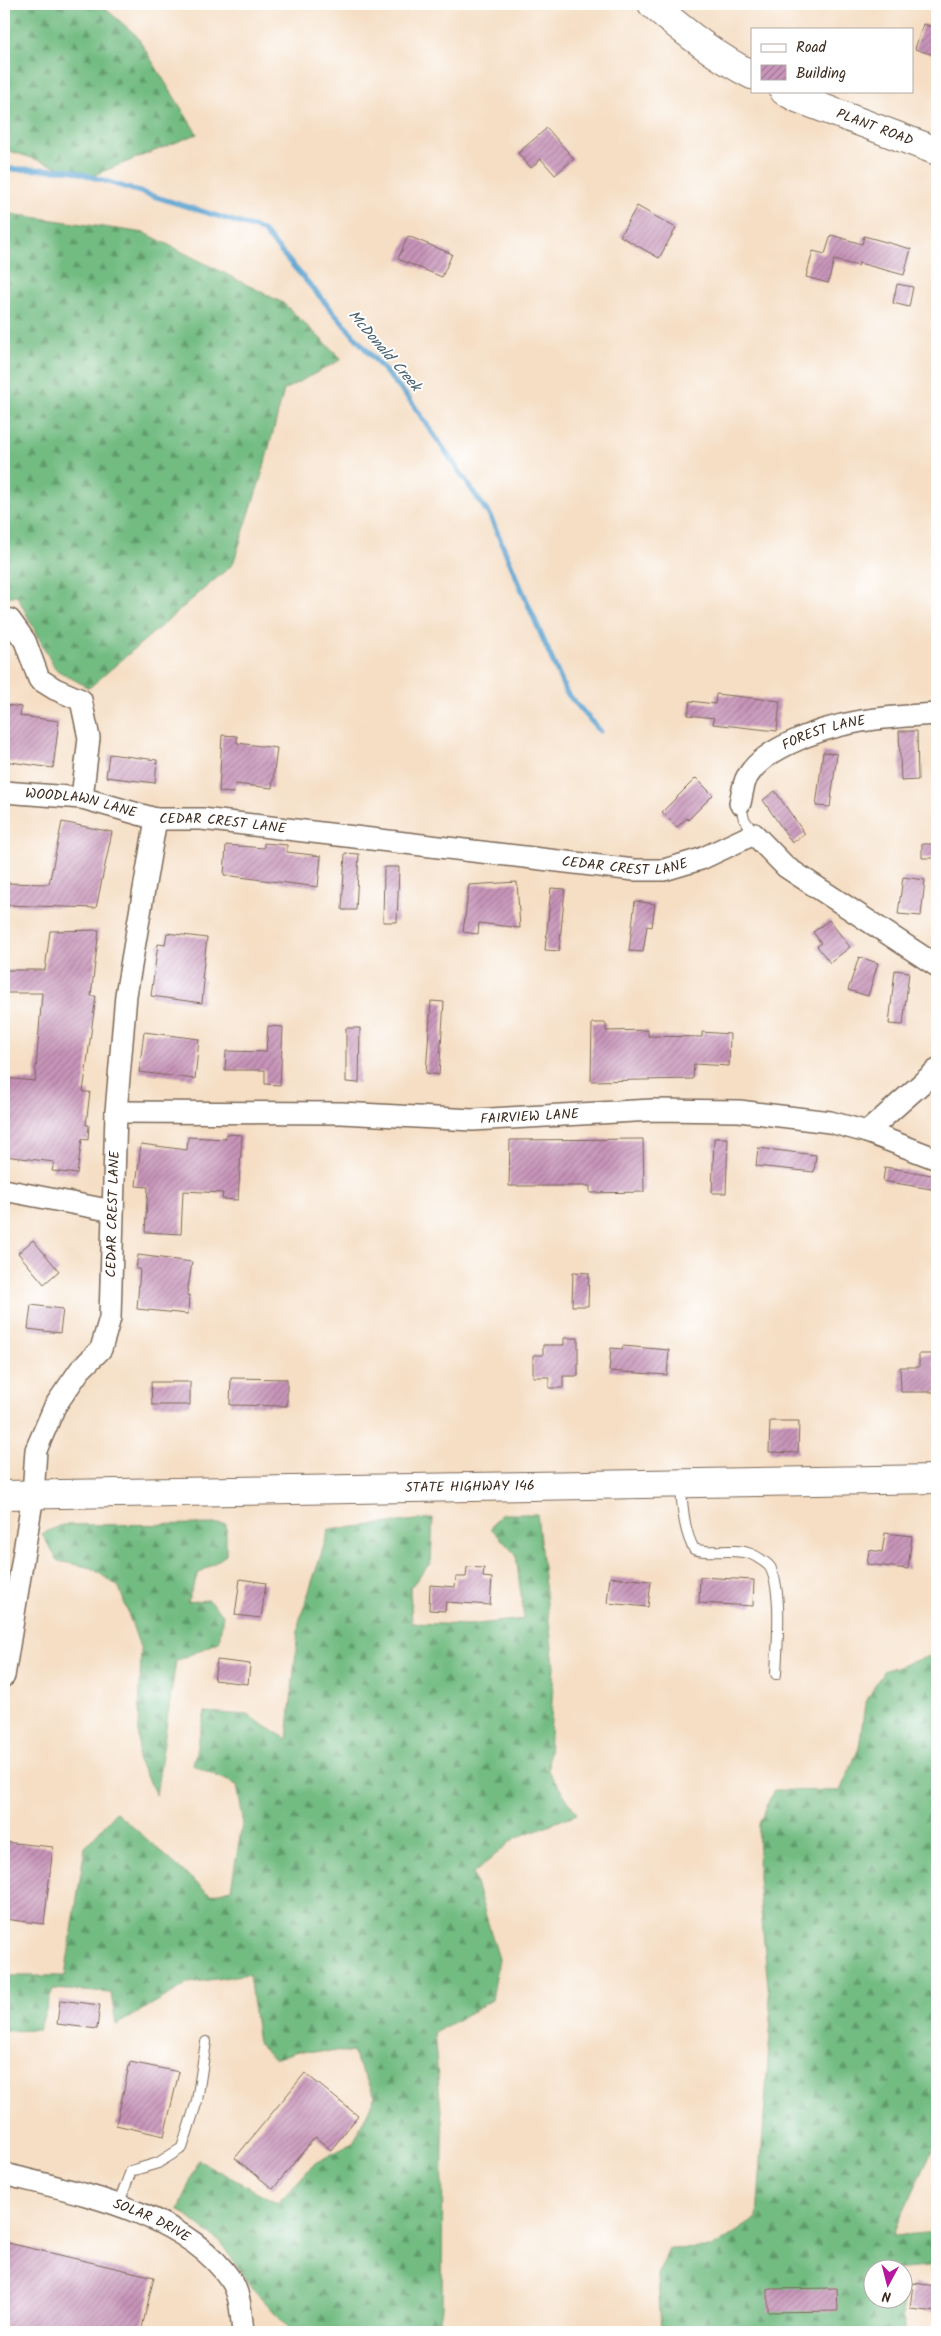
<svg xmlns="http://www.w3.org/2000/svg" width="941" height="2336" viewBox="0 0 941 2336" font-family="Kalam,sans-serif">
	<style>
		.forest { fill: url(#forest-firs); stroke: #567350 }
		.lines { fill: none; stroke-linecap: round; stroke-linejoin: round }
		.stream { stroke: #58a1cf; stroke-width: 5.5 }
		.building { fill: url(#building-hatch) }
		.lane-casing { stroke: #7c6958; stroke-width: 12 }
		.street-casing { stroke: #7c6958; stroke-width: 24 }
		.secondary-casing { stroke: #7c6958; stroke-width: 30 }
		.primary-casing { stroke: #7c6958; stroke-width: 30 }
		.lane { stroke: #fff; stroke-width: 10 }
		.street { stroke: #fff; stroke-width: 21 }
		.secondary { stroke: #fff; stroke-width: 28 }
		.primary { stroke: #fff; stroke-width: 28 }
		.labels { text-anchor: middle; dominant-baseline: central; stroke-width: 4; stroke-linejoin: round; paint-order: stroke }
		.street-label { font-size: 14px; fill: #3b2a1e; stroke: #fff }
		.water-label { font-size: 15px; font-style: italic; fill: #48606e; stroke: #fff }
	</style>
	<defs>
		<pattern id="forest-firs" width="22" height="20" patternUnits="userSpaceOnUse" patternTransform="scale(1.25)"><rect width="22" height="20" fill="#72bc82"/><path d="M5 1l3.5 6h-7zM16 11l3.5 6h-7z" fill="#5f996a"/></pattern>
		<pattern id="building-hatch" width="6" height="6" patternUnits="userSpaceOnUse" patternTransform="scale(1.25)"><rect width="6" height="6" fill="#c794b9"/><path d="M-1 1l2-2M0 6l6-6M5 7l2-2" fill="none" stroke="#a37996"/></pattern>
	</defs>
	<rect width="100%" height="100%" fill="#fff"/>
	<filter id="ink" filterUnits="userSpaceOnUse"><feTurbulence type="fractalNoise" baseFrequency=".02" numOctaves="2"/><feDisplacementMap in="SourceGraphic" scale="10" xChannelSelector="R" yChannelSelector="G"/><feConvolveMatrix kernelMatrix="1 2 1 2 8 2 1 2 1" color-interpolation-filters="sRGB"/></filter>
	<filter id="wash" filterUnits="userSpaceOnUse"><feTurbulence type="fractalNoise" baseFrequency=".0096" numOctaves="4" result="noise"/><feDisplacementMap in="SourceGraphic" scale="20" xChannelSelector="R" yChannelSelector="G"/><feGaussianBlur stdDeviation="1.12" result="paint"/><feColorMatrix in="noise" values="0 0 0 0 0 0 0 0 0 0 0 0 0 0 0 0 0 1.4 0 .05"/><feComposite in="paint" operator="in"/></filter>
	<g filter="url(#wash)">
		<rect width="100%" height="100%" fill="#f5dec4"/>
		<path class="forest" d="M4,4H100L136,35L197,134L89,177L4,149Z
			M4,213L145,233L283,303L342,359L284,390L262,474L233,564L89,688L55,669L17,596H4Z
			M501,1514H537L554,1666L548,1771L577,1814L515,1838L473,1874L499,1959L492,2000L434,2033L443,2133L442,2307L438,2332H293L253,2289L220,2242L179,2210L198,2160L278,2203L315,2163L353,2143L375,2096L352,2052L298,2051L274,2059L258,2044L249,1974L189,1983L116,2025L111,1993L53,1989L39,2030L4,2031V1976H65L85,1847L116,1812L210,1895L231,1889L243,1819L237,1785L193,1765L205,1712L247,1715L287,1739L299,1622L329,1530L433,1518L431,1562L410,1588L412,1623L468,1625L524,1619L516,1555L491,1528Z
			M226,1524V1555L198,1574L187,1602L208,1600L223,1614L219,1642L176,1661L156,1795L138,1761L141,1650L119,1587L92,1568L58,1561L42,1534L62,1525Z
			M937,1654V2141L892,2236L937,2232V2266L904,2269L874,2268V2298L903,2299L904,2332H661L658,2275L669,2249L712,2248L757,2218L771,2019L758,1877L759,1824L774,1790L840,1791L859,1748L865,1704L883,1671Z"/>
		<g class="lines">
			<path class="stream" d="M4,169L70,170L262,230L410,400L490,516L566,692L600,731"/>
		</g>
		<g id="blocks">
			<path class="building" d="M923,24L937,28V56L915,49Z
				M547,128L574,159L555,175L541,159L531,168L518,153Z
				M637,206L676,228L659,258L620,236Z
				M831,235L862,244L864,236L911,249L904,275L859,263L858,266L834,260L828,283L806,277L813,251L825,254Z
				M408,236L452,254L442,277L398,259Z
				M897,284L913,287L909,307L893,303Z
				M716,694L780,701L777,731L713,724L714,718L688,715L690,701L715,704Z
				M6,705L21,707L20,716L59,721L53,768L4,761Z
				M899,731H917L918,780L901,781Z
				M222,735L237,736V743L277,748L272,788L235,784L234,793L219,792Z
				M823,752L837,754L830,807L816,806Z
				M109,754L157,760L155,783L106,777Z
				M696,778L713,795L688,820L687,818L677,827L662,812Z
				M775,791L805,834L792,843L763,800Z
				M62,822L112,832L96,908L4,905V883L49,884Z
				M264,843L287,845V852L321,856L318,887L224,875L226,845L264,848Z
				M922,844H937V858H922Z
				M345,853L359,854L356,910H342Z
				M384,867H399L397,922H383Z
				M903,877L925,880L921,916L898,914Z
				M517,882L520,928L479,923L478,934L463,932L469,885Z
				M551,888L565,889L559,951L545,950Z
				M635,901L655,904L652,927L647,926L643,952L629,951Z
				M829,920L850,947L830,963L817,946L821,943L813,932Z
				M99,930L91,996H96L83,1092H90L86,1125H89L88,1140L82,1139L77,1174L52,1171L54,1162L4,1156V1078L35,1081L42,993H4V970H45L50,931Z
				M167,933L207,938L202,979L204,980L202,1003L151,996L158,944L165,945Z
				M859,957L878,963L868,996L848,990Z
				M895,970L909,972L903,1025L889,1024Z
				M431,1001L444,1002L439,1075L426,1073Z
				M592,1023H606V1031L648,1030V1036L702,1037V1032L730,1034L729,1066L694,1064L693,1079L591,1081Z
				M268,1026L283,1027L280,1085L265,1084V1070H225L226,1051L266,1052Z
				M346,1028H360L359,1083L346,1082Z
				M144,1032L199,1039L195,1079L139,1072Z
				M226,1134L242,1135L238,1200L222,1199L223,1193L183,1191L181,1234L145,1232L148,1187L136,1186L141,1144L187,1150L188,1137L226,1139Z
				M714,1138H728L726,1193H712Z
				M643,1139L644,1192L590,1193V1186H509L510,1140Z
				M758,1148L816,1155L814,1172L756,1166Z
				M885,1167L937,1176V1190L883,1181Z
				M33,1240L59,1271L44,1284L18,1253Z
				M138,1255L192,1262L187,1295H189L188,1314L137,1309L140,1269H136Z
				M573,1272L589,1273L588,1306H572Z
				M31,1305L63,1309L60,1333L28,1329Z
				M564,1338H578V1376H563V1388H549V1377H533V1355H543V1345H564Z
				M623,1346L669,1350L667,1375L609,1371L611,1348L622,1349Z
				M919,1354H934V1366H937V1392H901L900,1367H919Z
				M231,1378L287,1379V1406L230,1405Z
				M151,1382H190V1405H152Z
				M770,1421H799L798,1453L769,1452Z
				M885,1533L912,1536L908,1569L867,1564L869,1550L882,1552Z
				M467,1567L484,1568L483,1577L492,1578L490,1605L446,1602L445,1611L429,1610L430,1585L455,1587L456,1577H466Z
				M610,1577L651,1581L648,1607L607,1603Z
				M700,1577L754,1580L753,1606L699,1603Z
				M240,1579L266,1583L261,1618L235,1615Z
				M217,1660L250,1664L248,1684L214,1680Z
				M4,1842L53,1847L44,1924L4,1919Z
				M60,2000L100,2005L97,2029L57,2024Z
				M130,2062L179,2072L164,2136L116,2125Z
				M305,2073L358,2116L331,2150L315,2137L273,2189L235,2158Z
				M4,2242L154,2277L141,2332H25L4,2327Z
				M913,2283L937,2286V2312L910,2309Z
				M837,2288L838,2311L768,2312V2289Z"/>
		</g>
	</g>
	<g filter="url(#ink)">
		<use href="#blocks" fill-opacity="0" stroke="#7c6958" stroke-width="1"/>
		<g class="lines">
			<g class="lane-casing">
				<path id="lane" d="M740,803L744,819L754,834
					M680,1483C683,1505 683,1530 694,1549C712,1555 733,1547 751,1554C756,1556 767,1563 770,1567C783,1591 777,1646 776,1674
					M118,2205L131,2171L158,2163L182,2148L197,2101L206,2042"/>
			</g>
			<g class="street-casing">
				<g id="street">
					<path d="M4,618L10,620L25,641L39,679L55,689L81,700L89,738L82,798"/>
					<path id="s1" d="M4,792L82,798L156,819"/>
					<path id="s2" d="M740,803C742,795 743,784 747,777C757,761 772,752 788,744C836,720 885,717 937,714"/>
					<path id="s3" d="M116,1112L341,1113L473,1120L652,1110L739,1111L830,1122L867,1132L937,1159"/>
					<path d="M867,1132L937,1070"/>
					<path d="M4,1190L113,1211"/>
					<path id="s4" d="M4,1676L33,1495L36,1450L55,1406L80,1370L101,1349L110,1318L116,1112L126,995L156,819H202L634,870H664L701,859L754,834L786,867L937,966"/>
					<path id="s5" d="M4,2174C79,2193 184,2212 231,2280C241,2295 241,2316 243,2332"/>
				</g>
			</g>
			<g class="secondary-casing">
				<g id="secondary">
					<path d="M652,4C683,31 716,57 752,75"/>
					<path id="s6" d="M784,91L799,99L937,151"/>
				</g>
			</g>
			<g class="primary-casing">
				<g id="primary">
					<path id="s7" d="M4,1495L937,1479"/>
				</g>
			</g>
			<use href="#lane" class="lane"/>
			<use href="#street" class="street"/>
			<use href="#secondary" class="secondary"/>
			<use href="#primary" class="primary"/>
		</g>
	</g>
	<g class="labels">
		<g class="street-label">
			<text stroke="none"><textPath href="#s6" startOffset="98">PLANT ROAD</textPath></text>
			<text stroke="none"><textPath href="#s2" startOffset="118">FOREST LANE</textPath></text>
			<text stroke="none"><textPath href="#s1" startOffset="78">WOODLAWN LANE</textPath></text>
			<text stroke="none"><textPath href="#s4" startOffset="951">CEDAR CREST LANE</textPath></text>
			<text stroke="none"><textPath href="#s4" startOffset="1356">CEDAR CREST LANE</textPath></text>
			<text stroke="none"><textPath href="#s3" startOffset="414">FAIRVIEW LANE</textPath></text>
			<text stroke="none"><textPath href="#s4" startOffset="486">CEDAR CREST LANE</textPath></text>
			<text stroke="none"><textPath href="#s7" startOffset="466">STATE HIGHWAY 146</textPath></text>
			<text stroke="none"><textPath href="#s5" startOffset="155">SOLAR DRIVE</textPath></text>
		</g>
		<g class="water-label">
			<text transform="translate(384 351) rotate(49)">McDonald Creek</text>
		</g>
	</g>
	<rect width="941" height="2336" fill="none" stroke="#fff" stroke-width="20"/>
	<rect x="751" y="28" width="162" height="65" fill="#ffffff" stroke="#b1aaa5"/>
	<rect x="761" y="44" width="25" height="8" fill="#ffffff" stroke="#b1aaa5"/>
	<text x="796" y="52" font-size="15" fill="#3b2a1e">Road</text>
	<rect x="761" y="65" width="25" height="15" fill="url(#building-hatch)" stroke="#b1aaa5"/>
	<text x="796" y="78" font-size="15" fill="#3b2a1e">Building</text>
	<g transform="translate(888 2284) rotate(187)"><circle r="24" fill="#ffffff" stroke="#b1aaa5"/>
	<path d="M0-4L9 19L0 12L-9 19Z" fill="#b5179e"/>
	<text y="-8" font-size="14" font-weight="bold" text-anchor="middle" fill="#3b2a1e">N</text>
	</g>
</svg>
